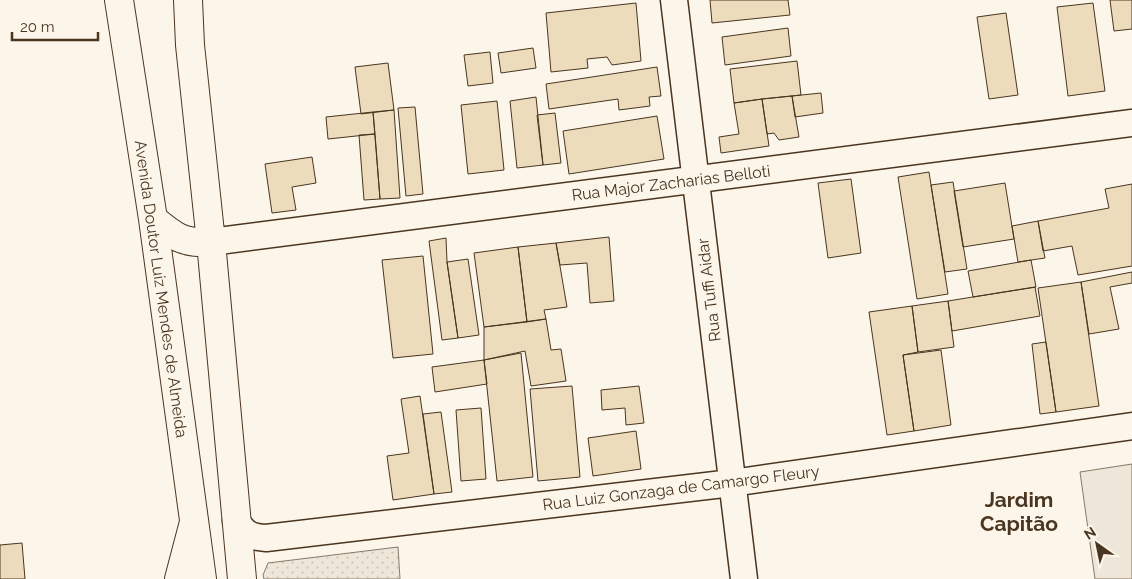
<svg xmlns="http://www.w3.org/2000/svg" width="1132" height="579" viewBox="0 0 1132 579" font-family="Raleway,sans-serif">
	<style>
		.grass { fill: url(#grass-dots); stroke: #887966 }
		.green { fill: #ede6d9; stroke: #887966 }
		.building { fill: #ecdcbc; stroke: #4a3520 }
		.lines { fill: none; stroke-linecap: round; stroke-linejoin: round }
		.street-casing { stroke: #4a3520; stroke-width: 29 }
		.secondary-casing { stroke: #4a3520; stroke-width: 30 }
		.highway-casing { stroke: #4a3520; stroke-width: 30 }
		.street { stroke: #fbf6e9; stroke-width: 26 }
		.secondary { stroke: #fbf6e9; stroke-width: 28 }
		.highway { stroke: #fbf6e9; stroke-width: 28 }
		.labels { text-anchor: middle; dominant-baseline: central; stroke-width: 4; stroke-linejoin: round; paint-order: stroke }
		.street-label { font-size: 16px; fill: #4a3520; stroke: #fbf6e9 }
		.district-label { font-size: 21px; font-weight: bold; fill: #4a3520; stroke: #fbf6e9 }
	</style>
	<defs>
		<pattern id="grass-dots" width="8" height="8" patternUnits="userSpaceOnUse" patternTransform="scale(1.25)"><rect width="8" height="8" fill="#ede6d9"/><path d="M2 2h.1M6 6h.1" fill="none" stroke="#cdc6ba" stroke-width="1.8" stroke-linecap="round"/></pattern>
	</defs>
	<rect width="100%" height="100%" fill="#fbf6e9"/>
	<path class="grass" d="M398,547L400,579H264L263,575L268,563Z"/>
	<path class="green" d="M1132,464V579H1095L1080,472Z"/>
	<path class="building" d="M710,0H788L790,15L712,23Z
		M1110,0H1132V29L1114,31Z
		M636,3L641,61L612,65L607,57L587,59L588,68L551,72L546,13Z
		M1093,3L1105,91L1068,96L1057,7Z
		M1006,13L1018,95L989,99L977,17Z
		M788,28L791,56L725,65L722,37Z
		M533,48L536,68L501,73L498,53Z
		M490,52L493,83L468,86L464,55Z
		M797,61L801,95L762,99L734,103L730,69Z
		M388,63L394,110L361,114L355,67Z
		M657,67L661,96L649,97L650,106L619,110L618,99L549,109L546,84Z
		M821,93L823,113L795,117L792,96Z
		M792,96L799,137L779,140L774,133L767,134L762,99Z
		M536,97L543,165L517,168L510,101Z
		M762,99L769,146L721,153L719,137L739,134L734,103Z
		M497,101L504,170L468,174L461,105Z
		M415,107L423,194L406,196L398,108Z
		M394,110L400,198L380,199L373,112Z
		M373,112L375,134L328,139L326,117Z
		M555,113L561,163L543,165L537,115Z
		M657,116L664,159L569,174L563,131Z
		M375,134L380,199L364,200L359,135Z
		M312,157L316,183L292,187L296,210L272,213L265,164Z
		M929,172L948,294L917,299L898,177Z
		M851,179L861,253L828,258L818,183Z
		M953,182L967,269L945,272L931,185Z
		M1005,183L1014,239L963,247L954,191Z
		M1132,184V266L1078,275L1072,246L1043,251L1038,221L1109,208L1105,189Z
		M1038,221L1045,258L1018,262L1012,226Z
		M609,237L614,301L590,303L587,263L560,265L556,243Z
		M446,238L447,262L458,338L442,340L429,241Z
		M556,243L567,307L544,310L546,319L527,322L518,247Z
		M518,247L527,322L484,327L474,253Z
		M423,256L433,354L393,358L382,260Z
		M468,259L479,335L458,338L447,262Z
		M1031,260L1036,287L973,297L968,271Z
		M1132,272V283L1110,287L1119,329L1089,334L1081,282Z
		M1081,282L1099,406L1056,412L1038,288Z
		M1035,287L1040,316L952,331L948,301Z
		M948,301L954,347L918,352L912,306Z
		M912,306L918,352L903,355L914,431L887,435L869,312Z
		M546,319L551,350L561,349L566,381L531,386L525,351L484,360V327Z
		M1046,342L1056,412L1040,414L1032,344Z
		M941,350L951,425L914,431L903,355Z
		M521,353L533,477L497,481L484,360Z
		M484,360L487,384L435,392L432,367Z
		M572,386L580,477L538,481L530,389Z
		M639,386L644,423L626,425L625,408L602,410L601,390Z
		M420,396L434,494L393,500L387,456L409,453L401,399Z
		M481,408L486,479L461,481L456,410Z
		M441,412L452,492L434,494L423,414Z
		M636,431L641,469L593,476L588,438Z
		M22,543L25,579H0V545Z"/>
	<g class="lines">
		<g class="street-casing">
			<path id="street" d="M674,0L744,579
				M211,242L1132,123
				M236,521C245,534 250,537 266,538L732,483L1132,426"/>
		</g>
		<g class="secondary-casing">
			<path id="secondary" d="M119,0L153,219L202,579
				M188,0L190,45L211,242L242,579
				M153,219C173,236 183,244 211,242"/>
		</g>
		<g class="highway-casing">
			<path id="highway" d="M179,579L194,522"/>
		</g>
		<use href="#street" class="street"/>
		<use href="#secondary" class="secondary"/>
		<use href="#highway" class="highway"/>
	</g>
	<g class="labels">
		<g class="street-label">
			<text transform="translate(671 183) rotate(-7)">Rua Major Zacharias Belloti</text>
			<text transform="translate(161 289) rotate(82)">Avenida Doutor Luiz Mendes de Almeida</text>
			<text transform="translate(709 290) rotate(-97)">Rua Tuffi Aidar</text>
			<text transform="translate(681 488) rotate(-7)">Rua Luiz Gonzaga de Camargo Fleury</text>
		</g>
		<g class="district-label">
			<text x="1019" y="499">Jardim<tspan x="1019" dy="24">Capitão</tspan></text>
		</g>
	</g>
	<g transform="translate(1097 544) rotate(327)" stroke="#fbf6e9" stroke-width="4" paint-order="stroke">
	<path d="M0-4L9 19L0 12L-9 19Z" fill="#4a3520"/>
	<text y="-8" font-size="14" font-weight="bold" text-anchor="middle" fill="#4a3520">N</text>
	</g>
	<path d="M12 32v8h86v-8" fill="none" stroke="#4a3520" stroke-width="2.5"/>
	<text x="20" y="32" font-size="15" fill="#4a3520" stroke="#fbf6e9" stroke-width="4" paint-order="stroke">20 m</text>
</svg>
